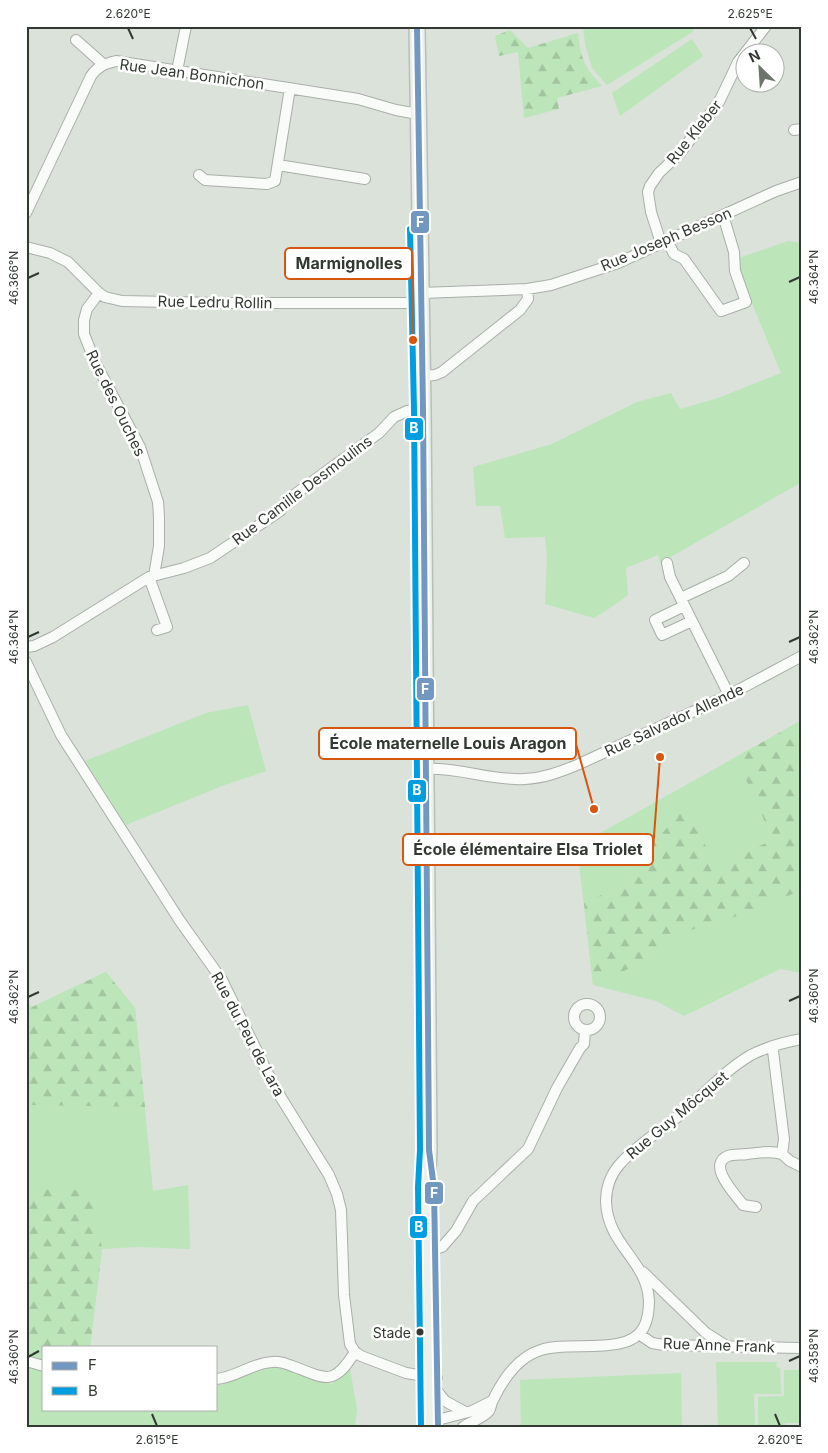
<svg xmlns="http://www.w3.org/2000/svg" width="828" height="1453" viewBox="0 0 828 1453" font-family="Inter,sans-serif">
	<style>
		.green { fill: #bce5ba }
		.forest { fill: url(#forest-firs) }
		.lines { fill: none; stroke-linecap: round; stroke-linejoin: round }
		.minor-casing { stroke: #a8afa8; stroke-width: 12 }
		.primary-casing { stroke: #b9beb9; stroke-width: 18 }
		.minor { stroke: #f9fbf9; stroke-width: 10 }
		.primary { stroke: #ebf0ea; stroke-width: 15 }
		.bus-1-casing { stroke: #fff; stroke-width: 10 }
		.bus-2-casing { stroke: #fff; stroke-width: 10 }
		.bus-1 { stroke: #7298c2; stroke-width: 6 }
		.bus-2 { stroke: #009ee1; stroke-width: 6 }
		.ticks { fill: none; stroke: #323932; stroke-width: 2 }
		.bus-dot { fill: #323932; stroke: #fff; stroke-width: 2 }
		.labels { text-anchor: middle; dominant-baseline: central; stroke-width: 5; stroke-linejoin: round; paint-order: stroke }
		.bus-label { font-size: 14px; fill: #323932; stroke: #fff; text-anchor: end }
		.street-label { font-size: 15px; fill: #323932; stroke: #fff }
		.leader { fill: none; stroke: #d65610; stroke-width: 2 }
		.callout-dot { fill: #d65610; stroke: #fff; stroke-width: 2 }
		.callout { fill: #fff; stroke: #d65610; stroke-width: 2 }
		.callout-label { font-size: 16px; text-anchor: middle; font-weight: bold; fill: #323932 }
		.line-badge { stroke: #fff; stroke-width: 2 }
		.badge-label { font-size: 14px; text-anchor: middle; font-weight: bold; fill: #fff }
		.neatline { fill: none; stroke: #323932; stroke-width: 2 }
		.ticks-label { font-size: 12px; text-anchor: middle; fill: #323932 }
	</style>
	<defs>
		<pattern id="forest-firs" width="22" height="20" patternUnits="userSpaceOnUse" patternTransform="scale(1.25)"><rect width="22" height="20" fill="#bce5ba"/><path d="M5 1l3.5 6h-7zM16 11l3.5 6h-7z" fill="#a2c5a0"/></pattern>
	</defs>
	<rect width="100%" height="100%" fill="#dae2d9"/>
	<path class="green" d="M583,26H692L694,31L607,85L592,68L585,44Z
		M692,39L703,56L620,116L612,93Z
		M788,241L802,243V482L660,563L658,555L626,568L628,595L613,606L594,618L545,604L547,558L545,537L505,538L500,506H476L473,467L552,444L637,402L671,393L680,409L718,398L781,373L738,270L739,258Z
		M248,705L266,771L222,786L126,825L85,761L206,713Z
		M802,720V973L780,969L684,1016L656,1001L593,985L577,846Z
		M106,972L135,1008L153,1191L188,1185L190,1249L138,1247L102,1249L90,1347H44V1409H216V1385H222L263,1367L276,1366L332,1384L350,1369L357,1409L355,1427H26V1001L32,1007Z
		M716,1362H777L776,1367L780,1368L781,1394H754L755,1427H718Z
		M784,1370H802V1423H785V1427H758V1397L784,1396Z
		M681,1373L682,1427H521L520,1380Z"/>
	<path class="forest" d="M510,30L528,48L578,33C581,59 584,67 602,86L557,98L559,109L524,118L518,52L499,56L495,36Z
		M802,720V890L744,914L668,937L639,964L593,985L584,903L614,889L685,807L716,865L773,840L736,757Z
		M106,972L135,1008L145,1107L26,1105V1017L32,1007Z
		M26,1189L93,1190L102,1249L90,1347H44V1355L26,1351Z"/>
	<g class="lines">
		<g class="minor-casing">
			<path id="minor" d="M76,40L103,64
				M177,71L186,26
				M794,130L802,129
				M278,165L365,179
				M199,175L205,180L267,184L275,181L290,88
				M26,213L91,76C98,66 104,64 116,61L358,99L396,110L418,114
				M667,240L674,254L684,259L721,311L746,302L735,271L734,252L723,215
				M661,243L651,212L648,192L650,186L659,173L680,153L719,102L738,62L766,26
				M26,247L50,253L68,262L99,293L105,297L122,301L218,303H421
				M99,293L87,309L84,320V334L95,362L140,447L158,502L159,516V546L154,576
				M421,293L527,289L551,285L618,263L776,191L802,182
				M422,376L435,375L442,372L520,310L528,299L527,289
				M667,563L670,577L729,695
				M149,577L167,627L157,630
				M681,598L728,576L744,563
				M684,606L655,620L662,635L692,621
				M26,647L34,646L53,637L149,577L184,568L210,558L280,511L287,500L379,433L394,417L407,411L423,409
				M26,662L61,735L180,921L222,980L275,1088L329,1175L337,1194L341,1210L344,1295L350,1344L355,1352
				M425,769C459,767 492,781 525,779C544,778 560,772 577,765L729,695L802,656
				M574 1017a13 13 0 1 1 26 0a13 13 0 1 1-26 0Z
				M782,1154L790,1161L802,1167
				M756,1207L743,1205C736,1195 706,1165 728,1156C733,1154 742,1155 747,1154C759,1153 770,1150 782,1154L784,1139L773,1051L771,1047
				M427,1248L435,1249L442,1247L456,1231L473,1201L528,1149L557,1088L580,1048L584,1044L585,1030
				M643,1272L706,1333L725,1345
				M639,1334L652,1343L664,1345L802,1348
				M26,1361L44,1366
				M216,1379C235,1378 252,1363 272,1362C280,1361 287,1364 295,1367C328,1380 334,1385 355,1352L361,1356L406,1373L437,1378
				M437,1391L445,1401L465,1412
				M430,1422L472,1411L492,1401
				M463,1427C470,1422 483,1418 489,1411C491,1408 491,1403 493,1400C503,1379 518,1357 541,1350C569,1340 629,1357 644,1327C648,1319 649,1310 649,1301C647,1260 608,1246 606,1202C606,1188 611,1174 620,1164C636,1146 657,1133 676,1118C701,1098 722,1072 751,1055C767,1047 784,1042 802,1039"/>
		</g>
		<g class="primary-casing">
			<path id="primary" d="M417,26L423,409L429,1150L427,1187L430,1427"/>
		</g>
		<use href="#minor" class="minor"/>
		<use href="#primary" class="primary"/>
		<g class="bus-1-casing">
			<path id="bus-1" d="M417,26L423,409L429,1150L434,1188L438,1427"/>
		</g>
		<g class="bus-2-casing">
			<path id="bus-2" d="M410,229L414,409L420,1150L418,1187L421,1427"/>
		</g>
		<use href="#bus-1" class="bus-1"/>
		<use href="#bus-2" class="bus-2"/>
	</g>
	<path class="ticks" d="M128,28L133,39M750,28L756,39M28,278L39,273M789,282L800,277M28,637L39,632M789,642L800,637M28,997L39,992M789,1001L800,996M28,1357L39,1351M789,1361L800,1356M152,1414L157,1426M775,1414L780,1426"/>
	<circle class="bus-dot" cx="420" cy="1332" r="4.5"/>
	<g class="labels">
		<g class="bus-label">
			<text x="411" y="1332">Stade</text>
		</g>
		<g class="street-label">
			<text transform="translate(192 74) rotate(8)">Rue Jean Bonnichon</text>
			<text transform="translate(694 132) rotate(-51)">Rue Kleber</text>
			<text transform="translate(666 239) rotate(-23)">Rue Joseph Besson</text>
			<text transform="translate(215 302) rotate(1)">Rue Ledru Rollin</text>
			<text transform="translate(116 403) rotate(64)">Rue des Ouches</text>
			<text transform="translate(302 490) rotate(-37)">Rue Camille Desmoulins</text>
			<text transform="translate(674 720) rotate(-25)">Rue Salvador Allende</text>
			<text transform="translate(248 1034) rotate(62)">Rue du Peu de Lara</text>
			<text transform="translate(677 1115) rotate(-40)">Rue Guy Môcquet</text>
			<text transform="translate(719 1345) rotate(2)">Rue Anne Frank</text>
		</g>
	</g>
	<path class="leader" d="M413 340L412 263M594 809L576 744M660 757L653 849"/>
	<g class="callout-dot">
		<circle cx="413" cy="340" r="5"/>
		<circle cx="594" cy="809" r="5"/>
		<circle cx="660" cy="757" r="5"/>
	</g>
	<g class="callout">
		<rect x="285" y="248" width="127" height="31" rx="5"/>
		<rect x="319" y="728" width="257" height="31" rx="5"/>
		<rect x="403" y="834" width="250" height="31" rx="5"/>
	</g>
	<g class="callout-label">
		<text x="349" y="269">Marmignolles</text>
		<text x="448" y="749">École maternelle Louis Aragon</text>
		<text x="528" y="855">École élémentaire Elsa Triolet</text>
	</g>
	<g class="line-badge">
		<rect x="410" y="210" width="20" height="24" rx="5" fill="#7298c2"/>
		<rect x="404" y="417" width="20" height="24" rx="5" fill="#009ee1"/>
		<rect x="416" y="677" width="19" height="24" rx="5" fill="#7298c2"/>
		<rect x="407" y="779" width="20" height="24" rx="5" fill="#009ee1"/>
		<rect x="424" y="1181" width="20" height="24" rx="5" fill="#7298c2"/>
		<rect x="409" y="1215" width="19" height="24" rx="5" fill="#009ee1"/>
	</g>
	<g class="badge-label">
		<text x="420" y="227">F</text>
		<text x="414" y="433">B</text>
		<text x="425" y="694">F</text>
		<text x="417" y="795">B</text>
		<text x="434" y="1198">F</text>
		<text x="419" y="1232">B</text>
	</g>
	<rect width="828" height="1453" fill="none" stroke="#ffffff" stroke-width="55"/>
	<rect x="42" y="1346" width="175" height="65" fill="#ffffff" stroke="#adb0ad"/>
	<rect x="52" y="1362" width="25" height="8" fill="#7298c2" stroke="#adb0ad"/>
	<text x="88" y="1370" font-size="15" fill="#323932">F</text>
	<rect x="52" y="1387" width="25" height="8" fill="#009ee1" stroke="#adb0ad"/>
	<text x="88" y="1396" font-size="15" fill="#323932">B</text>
	<g transform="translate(760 68) rotate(335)"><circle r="24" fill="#ffffff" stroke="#adb0ad"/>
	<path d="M0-4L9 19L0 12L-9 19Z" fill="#6d746c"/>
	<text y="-8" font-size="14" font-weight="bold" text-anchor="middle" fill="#323932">N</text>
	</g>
	<rect x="28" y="28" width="772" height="1398" class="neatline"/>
	<g class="ticks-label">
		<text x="128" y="18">2.620°E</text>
		<text x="750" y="18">2.625°E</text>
		<text transform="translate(814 277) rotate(-90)" y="4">46.364°N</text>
		<text transform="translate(14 278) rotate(-90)" y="4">46.366°N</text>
		<text transform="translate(814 637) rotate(-90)" y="4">46.362°N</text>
		<text transform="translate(14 637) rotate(-90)" y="4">46.364°N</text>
		<text transform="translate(814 996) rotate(-90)" y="4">46.360°N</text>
		<text transform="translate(14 997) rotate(-90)" y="4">46.362°N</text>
		<text transform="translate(814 1356) rotate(-90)" y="4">46.358°N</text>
		<text transform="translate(14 1357) rotate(-90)" y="4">46.360°N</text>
		<text x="157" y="1444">2.615°E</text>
		<text x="780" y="1444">2.620°E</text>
	</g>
</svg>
